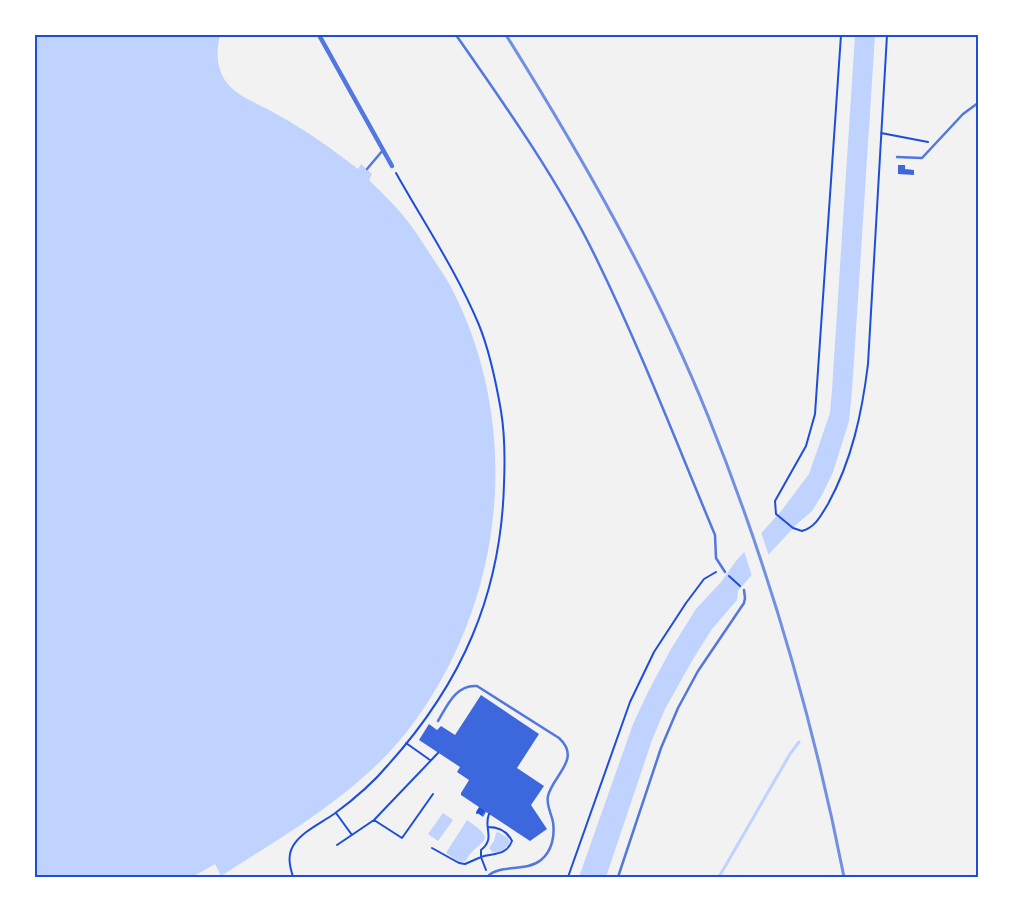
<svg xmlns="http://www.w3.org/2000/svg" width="1013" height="912" viewBox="0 0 1013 912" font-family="Helvetica,sans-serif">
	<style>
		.water { fill: #bfd3fe }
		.pier { fill: #f2f2f2 }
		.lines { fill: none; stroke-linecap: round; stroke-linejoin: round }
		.stream { stroke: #bfd3fe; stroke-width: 3 }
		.building { fill: #3d67dc }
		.path { stroke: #1d4ed8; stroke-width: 2 }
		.service { stroke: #5277de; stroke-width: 2.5 }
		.minor { stroke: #5277de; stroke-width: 4.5 }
		.rail { stroke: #7290e2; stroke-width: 3 }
		.neatline { fill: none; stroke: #1d4ed8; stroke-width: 2 }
	</style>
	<rect width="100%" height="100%" fill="#f2f2f2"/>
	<path class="water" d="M35,35H220C216,51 216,69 227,83C240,99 261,104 278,115C307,131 332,149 358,169L361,164L372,174L369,180C384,195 400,210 412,227C421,239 429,253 438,266C443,274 449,282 453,291C525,433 503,610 405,734C356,795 286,834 221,876L215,864L196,875L197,877H35Z
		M855,35H875L852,391L849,421L833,472L823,493L812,511L797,524L770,553L738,591L737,600L712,629L693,659L665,709L652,740L606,877H579L633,724L648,692L671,649L696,609L721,582L736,561L782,510L809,474L830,413L832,390Z
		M443,813L453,820L438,841L428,834Z
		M467,820C502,844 476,839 466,861L459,862L446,853Z
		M498,832L508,838L510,842C504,850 501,853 492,852L489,848L494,841L496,833Z"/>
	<path class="pier" d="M761,532L769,556L752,576L744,551Z"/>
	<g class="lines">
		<path class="stream" d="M719,877L790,754L799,742"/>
	</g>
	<path class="building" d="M898,165H905V169L914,170V175L898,174Z
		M481,695L539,734L517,768L544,786L531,805L547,829L530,841L486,812L483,817L476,812L479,807L461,795V793L469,780L457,772L460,767L419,740L429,724L437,730L441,726L455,735Z"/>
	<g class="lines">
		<path class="path" d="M841,35L815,414L806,446L775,501L776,514L793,528L802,531C816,527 821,515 828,504C852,460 862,413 868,364L887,35
			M881,133L928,142
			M729,576L740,586
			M406,743L430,760
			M336,813L352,835
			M477,813L480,809L483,811L481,814L478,811L480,809L483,811L481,814L478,811L480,809
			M374,820L402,838L433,794
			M337,845L374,820L438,753
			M432,848L459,863L465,864L481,857V850C496,838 483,828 489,814
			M486,870L481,857C494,853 506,856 512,841C507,831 499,827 488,827
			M293,877C290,867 287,856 293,846C301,832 321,823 334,814C353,800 373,783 388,765C462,683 501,594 504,484C505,460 505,435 501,411C496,382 490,352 479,325C457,272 424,223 396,173
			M568,877L630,702L654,652L686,603L704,579L716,572"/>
		<path class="service" d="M456,35C505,105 560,183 597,260C640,348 677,444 715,535L716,558L725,572
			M897,157L922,158L963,114L978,103
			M367,169L383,150
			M438,721C447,706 456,684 477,686L559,738C582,759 553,775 548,796C546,805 551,812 553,822C555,836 552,851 541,860C525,873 500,863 487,877
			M618,877L661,748L678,708L698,671L744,603L745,598L744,590"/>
		<path class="minor" d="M319,35L392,166"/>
		<path class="rail" d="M506,35C582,157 654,282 708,416C768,565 813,719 844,877"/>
	</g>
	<rect width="1013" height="912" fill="none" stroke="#ffffff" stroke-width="72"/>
	<rect x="36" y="36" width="941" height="840" class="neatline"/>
</svg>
